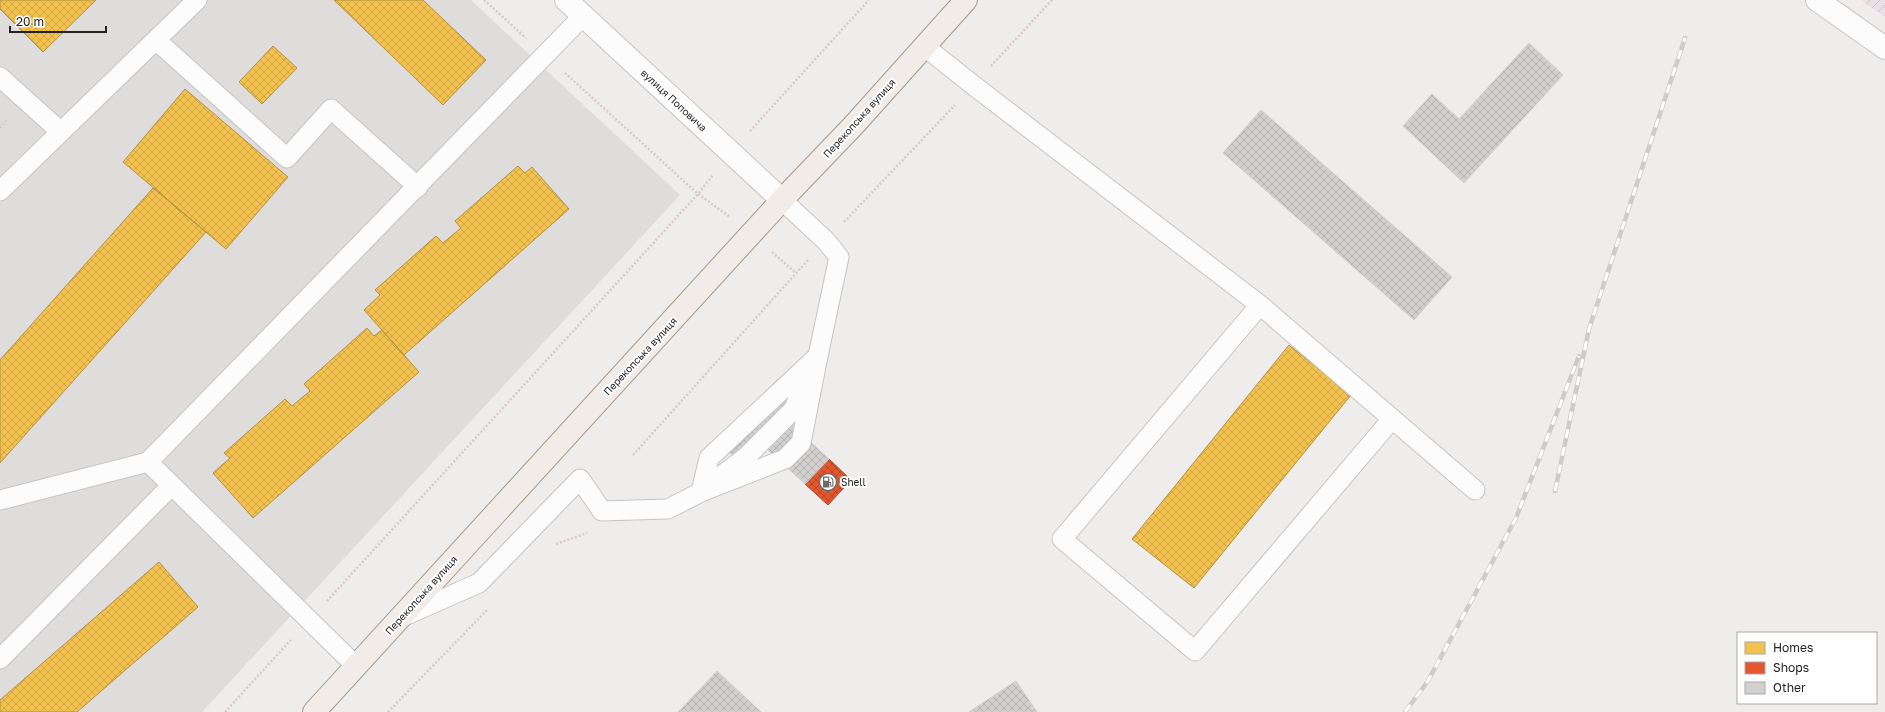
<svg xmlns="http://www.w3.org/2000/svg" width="1885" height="712" viewBox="0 0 1885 712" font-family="'Golos Text',sans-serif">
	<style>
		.residential { fill: #dfdddc }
		.industrial { fill: url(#industrial-furrows) }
		.homes { fill: url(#homes-cross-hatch); stroke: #b49141 }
		.shops { fill: url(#shops-cross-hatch); stroke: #aa472a }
		.building { fill: url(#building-cross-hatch); stroke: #d2cfcc }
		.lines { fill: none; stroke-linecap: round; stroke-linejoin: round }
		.lane-casing { stroke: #c5c4c3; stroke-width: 21 }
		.street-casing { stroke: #c5c4c3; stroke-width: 24 }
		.primary-casing { stroke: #a59989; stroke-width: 24 }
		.path { stroke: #d7cac9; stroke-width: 2.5; stroke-dasharray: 2 2; stroke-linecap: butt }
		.lane { stroke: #fdfcfc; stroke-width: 19 }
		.street { stroke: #fdfcfc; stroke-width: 22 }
		.primary { stroke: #f1ece8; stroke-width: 22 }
		.rail-casing { stroke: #ccc; stroke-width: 4.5 }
		.rail { stroke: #fff; stroke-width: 3; stroke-dasharray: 9; stroke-linecap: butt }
		.labels { text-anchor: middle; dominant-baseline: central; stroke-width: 4; stroke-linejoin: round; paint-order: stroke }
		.street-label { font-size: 10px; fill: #222; stroke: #fff }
		.poi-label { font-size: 10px; fill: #222; stroke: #fff; text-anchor: start }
	</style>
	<defs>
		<pattern id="industrial-furrows" width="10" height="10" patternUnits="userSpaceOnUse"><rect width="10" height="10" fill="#e8e0e5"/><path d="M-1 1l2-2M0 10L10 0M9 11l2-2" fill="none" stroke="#c7c0c4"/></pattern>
		<pattern id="homes-cross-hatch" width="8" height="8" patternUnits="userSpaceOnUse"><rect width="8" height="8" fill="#f2c14e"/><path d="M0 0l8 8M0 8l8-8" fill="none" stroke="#cfa644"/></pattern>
		<pattern id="shops-cross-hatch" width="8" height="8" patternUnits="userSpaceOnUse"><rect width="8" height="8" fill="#e4572e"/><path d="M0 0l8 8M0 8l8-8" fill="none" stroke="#b84827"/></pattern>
		<pattern id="building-cross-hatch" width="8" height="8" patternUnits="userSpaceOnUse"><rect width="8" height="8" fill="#d2d0ce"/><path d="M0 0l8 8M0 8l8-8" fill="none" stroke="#b4b2b1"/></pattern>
	</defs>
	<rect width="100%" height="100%" fill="#efedeb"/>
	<path class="residential" d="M0,0H471L680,195L202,712H0Z"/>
	<path class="industrial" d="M1861,0H1885V17Z"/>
	<path class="homes" d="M0,0H96L43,52L0,9Z
		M334,0H423L486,60L443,105Z
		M273,46L297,68L262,104L239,82Z
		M185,89L288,177L226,249L123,162Z
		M518,166L525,173L532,167L569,209L404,355L364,310L380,295L375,290L436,236L443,243L461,228L455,221Z
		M153,188L206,232L0,463V360Z
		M367,328L374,336L382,330L419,372L253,518L213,473L230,458L224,453L285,399L292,406L310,391L304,384Z
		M1289,345L1351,395L1194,588L1132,539Z
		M159,562L198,607L77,712H0V700Z"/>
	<path class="shops" d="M829,459L851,480L828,505L805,484Z"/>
	<path class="building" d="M1529,43L1563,75L1464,183L1403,126L1432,94L1459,119Z
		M1261,110L1452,277L1414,320L1223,153Z
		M779,378L810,408L793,426L829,459L805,484L767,449L748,470L719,442Z
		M717,671L761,712H678Z
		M1016,681L1037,712H969Z"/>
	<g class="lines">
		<g class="lane-casing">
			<path id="lane" d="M156,40L287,158L331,109L418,187
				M924,46L973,85L1260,305L1475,490
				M0,77L61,132
				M0,191L197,0
				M1260,305L1062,539L1195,651L1392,419
				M148,462L356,666
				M717,479L746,457L793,410L806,382
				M701,492L785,459L801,443L818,356
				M0,500L148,462L583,16
				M402,617L479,583L580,479L602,511L668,509L701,492L709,458L818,356L839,257L826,241L782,200
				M0,659L171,486"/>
		</g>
		<g class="street-casing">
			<path id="street" d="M566,0L782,200
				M1817,0L1885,48"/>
		</g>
		<g class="primary-casing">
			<path id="primary" d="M314,712L782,200L853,126L966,0"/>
		</g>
		<path class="path" d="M484,0L526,38
			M991,66L1052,0
			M565,73L698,194L730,217
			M0,128L8,119
			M750,131L869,0
			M844,222L955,105
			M772,252L796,273
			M633,455L808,260
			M556,544L587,533
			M327,601L698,194L713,175
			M225,712L291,640
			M388,712L488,609"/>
		<use href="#lane" class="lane"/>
		<use href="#street" class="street"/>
		<use href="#primary" class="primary"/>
		<g class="rail-casing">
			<path id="rail" d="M1555,491L1589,329L1685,38
				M1405,712L1428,681L1516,518L1579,356"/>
		</g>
		<use href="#rail" class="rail"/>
	</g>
	<defs>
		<g id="fuel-ring" transform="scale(0.9)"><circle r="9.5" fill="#fff" stroke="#6a6968" stroke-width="1.5"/><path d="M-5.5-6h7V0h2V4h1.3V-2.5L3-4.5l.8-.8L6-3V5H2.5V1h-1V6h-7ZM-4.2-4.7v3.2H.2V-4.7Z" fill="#6a6968"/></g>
	</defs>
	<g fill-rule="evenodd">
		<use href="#fuel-ring" x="828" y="482"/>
	</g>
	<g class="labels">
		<g class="street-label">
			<text transform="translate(674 100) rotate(43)">вулиця Поповича</text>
			<text transform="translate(859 118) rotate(-48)">Перекопська вулиця</text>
			<text transform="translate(640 356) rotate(-47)">Перекопська вулиця</text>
			<text transform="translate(421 595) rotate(-48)">Перекопська вулиця</text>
		</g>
		<g class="poi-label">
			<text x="841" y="482">Shell</text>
		</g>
	</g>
	<rect x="1737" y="632" width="140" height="72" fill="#ffffff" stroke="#a7a7a7"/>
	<rect x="1745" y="642" width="20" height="12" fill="#f2c14e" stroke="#a7a7a7"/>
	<text x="1773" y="652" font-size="12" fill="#222222">Homes</text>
	<rect x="1745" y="662" width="20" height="12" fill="#e4572e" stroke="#a7a7a7"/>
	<text x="1773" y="672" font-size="12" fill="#222222">Shops</text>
	<rect x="1745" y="682" width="20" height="12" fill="#d2d0ce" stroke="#a7a7a7"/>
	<text x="1773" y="692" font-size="12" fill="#222222">Other</text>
	<path d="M10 26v6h96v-6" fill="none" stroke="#222222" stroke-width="2"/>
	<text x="16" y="26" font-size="12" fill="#222222" stroke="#ffffff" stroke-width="3" paint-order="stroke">20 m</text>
</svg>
